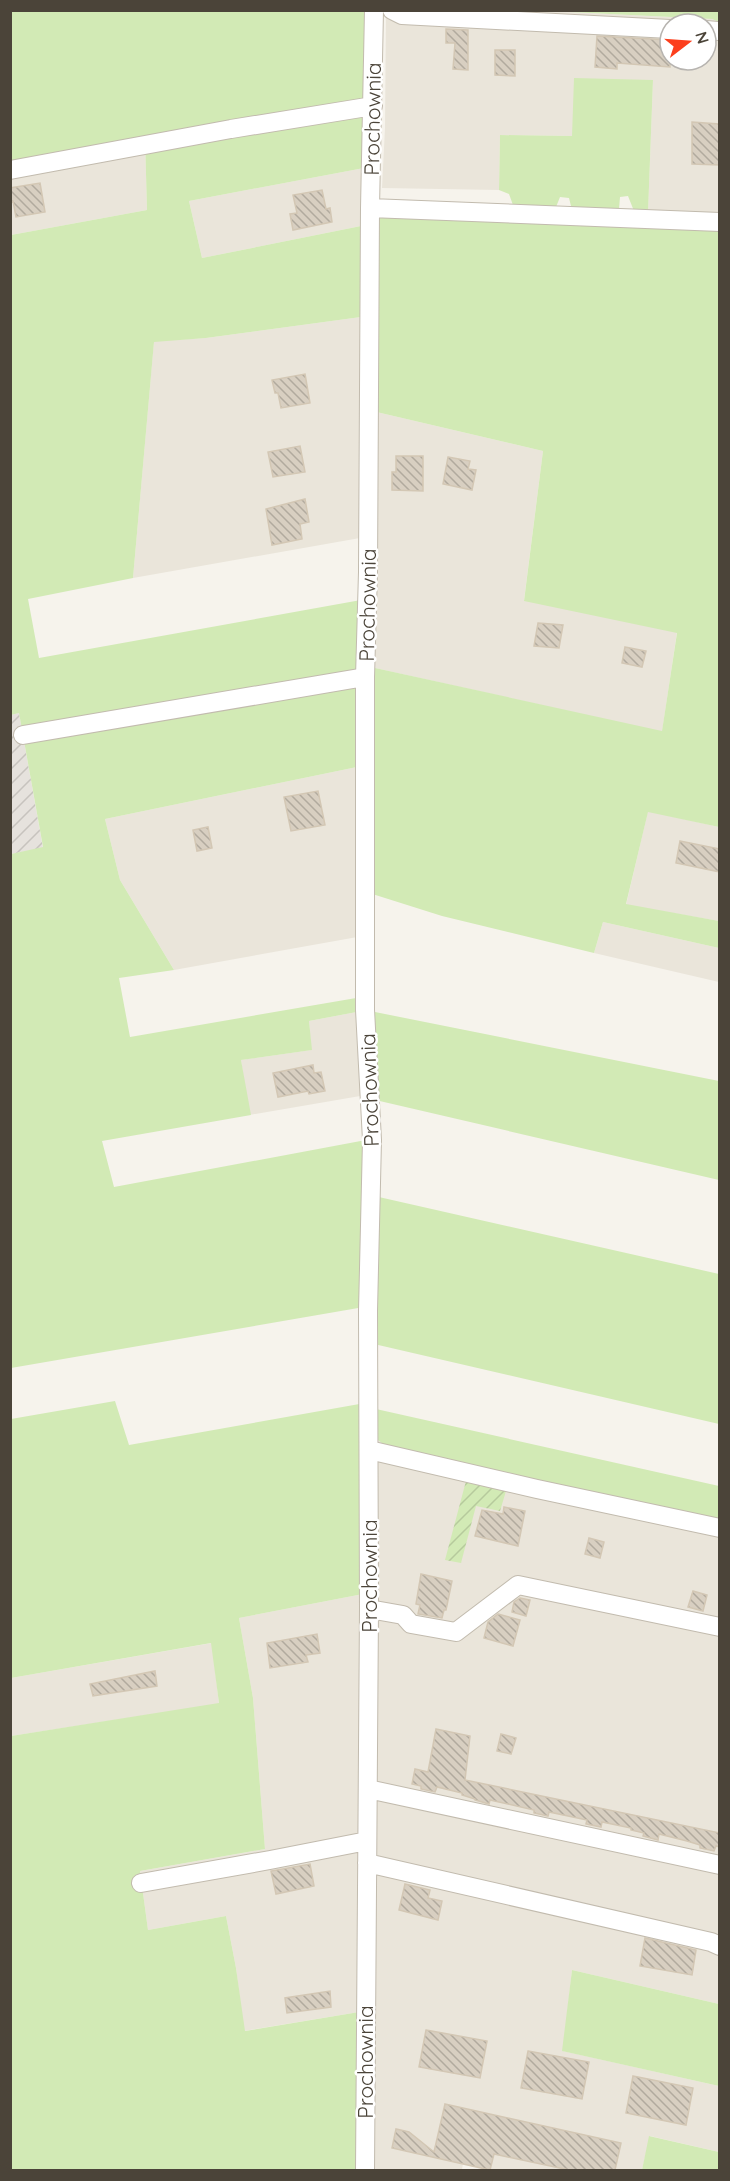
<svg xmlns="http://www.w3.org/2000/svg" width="730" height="2181" viewBox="0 0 730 2181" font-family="Quicksand,sans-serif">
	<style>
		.residential { fill: #eae5da; fill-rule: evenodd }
		.industrial { fill: url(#industrial-furrows) }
		.grass { fill: #d2eab5 }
		.garden { fill: url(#garden-furrows) }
		.building { fill: url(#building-back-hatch); stroke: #d3c7b4; stroke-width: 1.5 }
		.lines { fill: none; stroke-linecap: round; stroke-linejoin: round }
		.minor-casing { stroke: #c2bbae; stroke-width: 20 }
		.minor { stroke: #fff; stroke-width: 18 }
		.labels { text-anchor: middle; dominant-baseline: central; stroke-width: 5; stroke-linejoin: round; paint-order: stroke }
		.street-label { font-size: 21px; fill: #4b4439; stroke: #fff }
	</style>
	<defs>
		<pattern id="industrial-furrows" width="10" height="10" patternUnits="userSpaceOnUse" patternTransform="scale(1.5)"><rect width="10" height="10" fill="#e6e2dd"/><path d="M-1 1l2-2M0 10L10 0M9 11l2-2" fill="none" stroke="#c7c3be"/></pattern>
		<pattern id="garden-furrows" width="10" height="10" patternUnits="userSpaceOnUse" patternTransform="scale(1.5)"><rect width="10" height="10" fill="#d2eab5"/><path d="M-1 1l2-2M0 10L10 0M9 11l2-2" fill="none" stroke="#b6ca9c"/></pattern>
		<pattern id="building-back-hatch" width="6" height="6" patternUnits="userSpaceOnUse" patternTransform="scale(1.5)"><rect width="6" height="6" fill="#d8cfc1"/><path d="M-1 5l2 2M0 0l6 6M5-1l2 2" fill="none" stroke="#b1aa9e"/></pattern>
	</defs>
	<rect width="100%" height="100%" fill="#f6f3ec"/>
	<path class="residential" d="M386,11H549L712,19L719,22V215L648,213L653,80L572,136L500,135L499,190L382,188L385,128ZM670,24H706V60H670Z
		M145,138L147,210L11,235V161Z
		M364,168L361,226L202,258L189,201Z
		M361,317L360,538L133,578L154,341L206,338Z
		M368,410L543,451L524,600L677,632L662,732L366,666Z
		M357,767L363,936L174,970L120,880L105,819Z
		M648,811L719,827V921L626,905Z
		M603,922L719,948V982L594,953Z
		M362,1011L366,1095L249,1115L241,1060L311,1050L309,1021Z
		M377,1439L719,1519V2004L572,1970L563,2051L719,2086V2152L650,2136L642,2170H494L463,2163L462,2170H373Z
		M363,1594L359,2012L244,2031L236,1968L226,1916L148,1930L140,1871L265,1849L253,1698L239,1618Z
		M212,1643L219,1704L11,1736V1678Z"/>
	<path class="industrial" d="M19,713L43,848L11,854V715Z"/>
	<path class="grass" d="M11,11H365L364,168L189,201L202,258L361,226V317L206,338L154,342L133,578L28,599L39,658L361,600L357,767L105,819L120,880L174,970L119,978L130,1037L362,997V1011L309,1021L312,1050L241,1060L251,1115L102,1141L114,1187L366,1140L364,1307L11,1368V854L43,847L19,713L11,715V235L147,210L145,138L11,161Z
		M549,11H719V22L712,19Z
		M574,78L653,80L648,213L634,211L628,196L620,197L619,209L572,210L569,198L560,197L556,207L513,205L509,194L499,190L500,135L572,136Z
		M370,208L719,222V827L648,812L626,904L719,921V948L603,922L594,953L442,916L366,892V666L662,731L677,633L524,601L543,451L368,410Z
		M365,1010L719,1081V1180L371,1099Z
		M370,1195L719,1274V1424L374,1344Z
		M115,1401L129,1445L365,1403L363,1594L239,1618L253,1698L265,1849L140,1871L148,1930L226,1916L236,1968L245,2031L359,2012L357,2170H11V1736L219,1703L211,1643L11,1678V1419Z
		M376,1409L719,1486V1519L389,1449L377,1439Z
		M572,1970L719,2004V2086L562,2051Z
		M649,2136L719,2152V2170H642Z"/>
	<path class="garden" d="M466,1481L506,1491L500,1511L476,1506L461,1563L445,1560Z"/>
	<path class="building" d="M446,29L468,30V70L453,69L455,43H446Z
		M597,36L670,40V67L617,63V69L595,67Z
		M495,50H515V76L495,75Z
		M692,122L719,124L720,165L692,164Z
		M40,183L45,212L16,217L13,201L10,202V188Z
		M322,190L326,209L330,208L332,222L293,230L290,214L297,213L293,195Z
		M305,374L310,403L281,408L278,393H275L272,380Z
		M300,446L305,472L273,477L268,452Z
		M396,456H423V491L392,490V472H396Z
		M448,457L470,461L468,469L476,470L472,490L443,484Z
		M305,499L309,522L300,524L302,539L272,545L266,509Z
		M538,623L563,625L559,648L534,646Z
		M625,647L646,651L642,667L622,663Z
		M318,791L325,825L291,831L284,797Z
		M208,827L212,848L197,851L193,830Z
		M680,841L720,849V872L676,863Z
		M313,1065L314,1073L321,1072L325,1091L309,1094L308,1091L278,1097L273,1073Z
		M504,1507L525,1511L518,1546L475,1536L482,1510L503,1514Z
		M589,1538L604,1542L600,1558L585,1554Z
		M421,1574L452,1581L446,1610H444L442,1618L418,1614L420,1605L416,1604Z
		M693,1591L707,1595L703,1611L688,1607Z
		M520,1598L530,1600L526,1616L512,1612L514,1602Z
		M498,1614L520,1620L513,1646L484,1638L488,1622Z
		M317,1634L320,1653L306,1655L308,1662L270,1668L267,1643Z
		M155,1671L157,1686L93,1696L90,1684Z
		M436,1729L470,1736L465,1780L720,1833V1847L716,1846L714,1851L700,1848V1845L687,1841L659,1834L658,1840L643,1836L644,1833L631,1830V1828L602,1822L601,1827L586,1824L587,1820L549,1812L548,1816L534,1813V1810L490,1800L489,1804L475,1800V1799L462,1795V1793L437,1787L435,1792L421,1789V1786L412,1784L415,1769L428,1772Z
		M501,1734L516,1738L511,1754L497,1751Z
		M310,1864L314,1886L276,1894L271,1871Z
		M405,1884L430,1890L428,1898L442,1901L438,1920L399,1910Z
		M645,1938L696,1950L692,1975L640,1966Z
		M330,1991L331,2007L287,2013L285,1998Z
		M426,2030L487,2041L480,2078L419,2067Z
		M528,2051L589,2062L582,2099L521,2088Z
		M633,2076L693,2088L686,2125L626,2113Z
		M445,2104L621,2143L615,2170H569L494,2154L490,2170L392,2148L396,2129L409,2132L434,2152Z"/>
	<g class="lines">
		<g class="minor-casing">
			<path id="minor" d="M392,10L402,15L670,29
				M706,30L717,31
				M10,170L231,129L373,106
				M370,208L720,222
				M23,735L365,677
				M369,1450L537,1489L720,1528
				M369,1609L403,1615L411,1624L456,1632L518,1585L720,1627
				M368,1789L720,1865
				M367,1863L711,1942L720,1946
				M141,1883L270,1860L367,1841
				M365,2170L369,1609L368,1311L372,1140L365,1010V677L368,572L370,208L374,10"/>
		</g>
		<use href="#minor" class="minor"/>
	</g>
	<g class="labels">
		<g class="street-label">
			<text transform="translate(372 119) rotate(-89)">Prochownia</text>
			<text transform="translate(367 605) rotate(-89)">Prochownia</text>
			<text transform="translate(369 1090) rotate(-92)">Prochownia</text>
			<text transform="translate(369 1576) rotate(-90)">Prochownia</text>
			<text transform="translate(365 2062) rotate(-90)">Prochownia</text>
		</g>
	</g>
	<rect width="730" height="2181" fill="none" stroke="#4b4439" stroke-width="24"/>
	<g transform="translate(688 42) rotate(73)"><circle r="28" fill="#ffffff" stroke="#b7b4b0" stroke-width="1.5"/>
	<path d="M0-4.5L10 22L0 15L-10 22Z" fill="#fc3f1d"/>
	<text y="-9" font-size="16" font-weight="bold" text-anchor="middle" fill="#4b4439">N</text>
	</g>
</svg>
